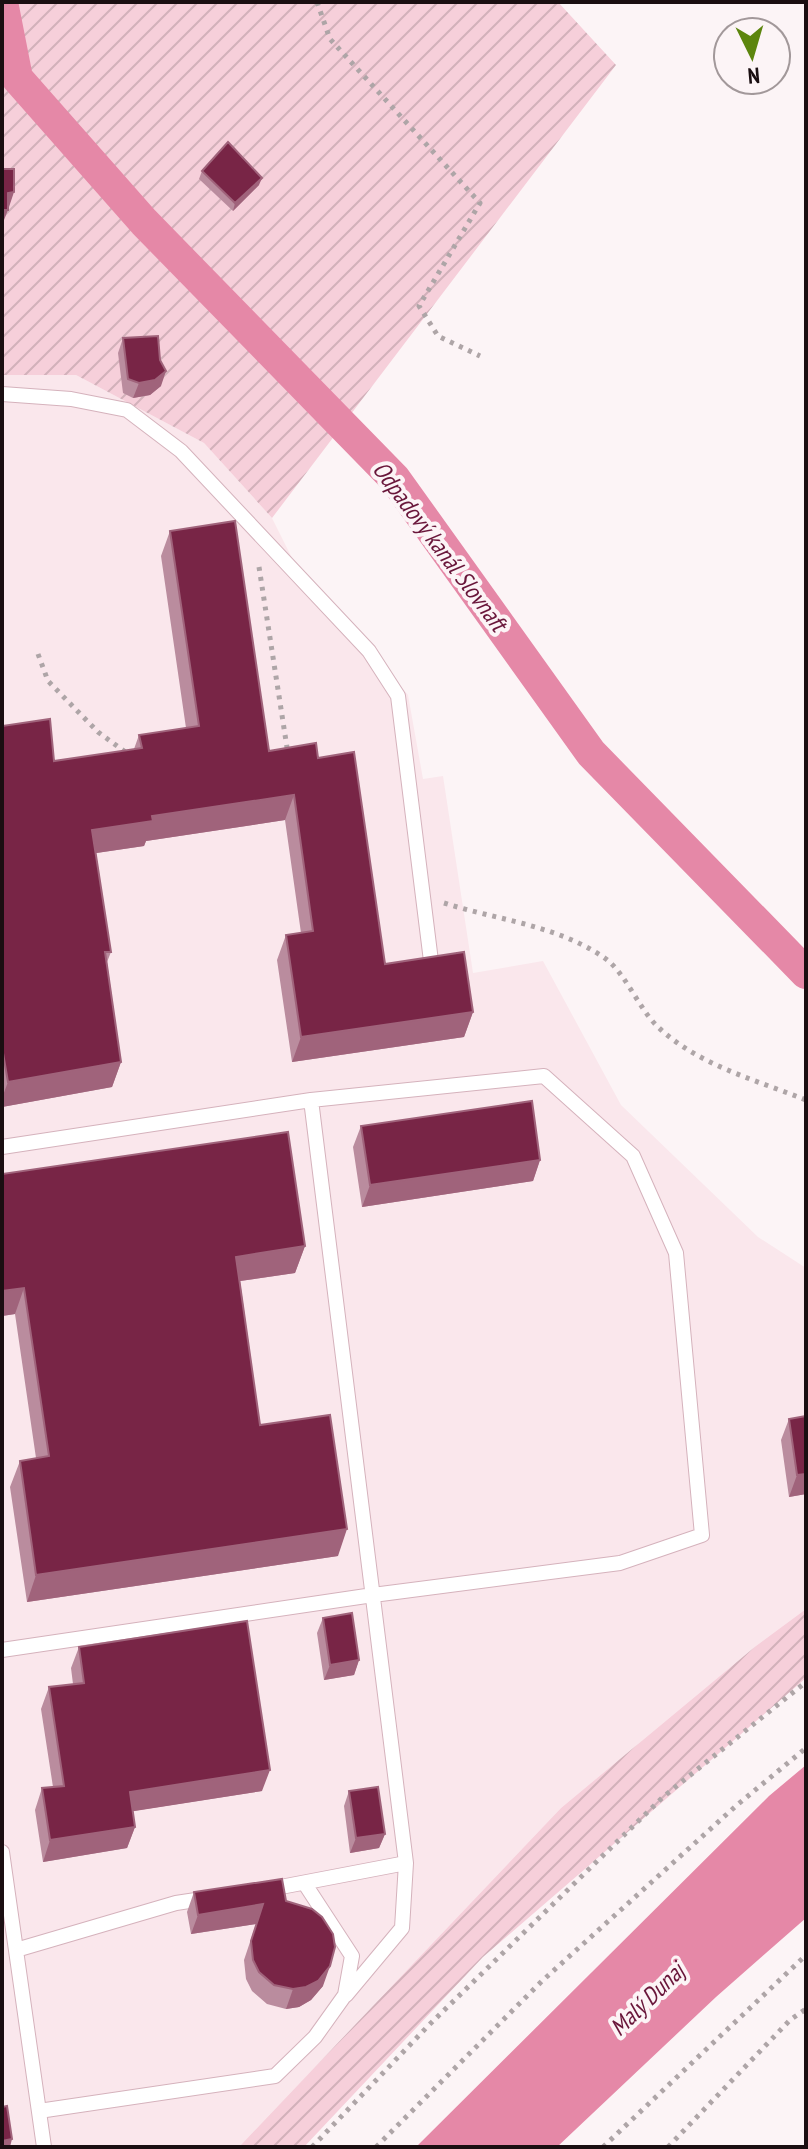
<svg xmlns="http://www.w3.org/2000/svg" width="808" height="2149" viewBox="0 0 808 2149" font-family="'PT Sans Narrow',sans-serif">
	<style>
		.built { fill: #fae7ec }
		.garden { fill: url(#garden-furrows) }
		.water { fill: #e588a7 }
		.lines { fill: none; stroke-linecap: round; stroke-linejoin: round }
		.canal { stroke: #e588a7; stroke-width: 32 }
		.service-casing { stroke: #d5b2bc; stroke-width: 16 }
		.path { stroke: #aea5a7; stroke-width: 5; stroke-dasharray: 4 6; stroke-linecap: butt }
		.service { stroke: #fff; stroke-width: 14 }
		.wall { fill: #ba8c9e }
		.shaded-wall { fill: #a0637b }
		.building { fill: #782546; stroke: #a0637b; stroke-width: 2 }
		.labels { text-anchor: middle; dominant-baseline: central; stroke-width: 8; stroke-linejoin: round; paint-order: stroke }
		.water-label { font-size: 24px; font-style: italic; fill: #69163a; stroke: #fcf4f6 }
	</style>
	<defs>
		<pattern id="garden-furrows" width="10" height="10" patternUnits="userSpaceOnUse" patternTransform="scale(2)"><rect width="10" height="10" fill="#f6cfda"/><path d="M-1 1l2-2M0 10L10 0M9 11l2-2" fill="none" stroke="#d2b1ba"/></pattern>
	</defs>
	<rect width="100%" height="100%" fill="#fcf4f6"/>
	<path class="built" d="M2,375H76L204,443L272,518L292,558L408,695L423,779L443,776L473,973L543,961L621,1105L758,1237L806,1268V1609L756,1646L561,1808L239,2147H2Z"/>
	<path class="garden" d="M2,2H558L616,65L272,518L204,443L76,375H2Z
		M806,1609V1678L483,1957L304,2147H239L561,1808L756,1646Z"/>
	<path class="water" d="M806,1765V1918L716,1997L557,2147H416L769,1796Z"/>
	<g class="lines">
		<path class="canal" d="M2,2L17,78L144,222L395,479L591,753L806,973"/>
		<g class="service-casing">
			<path id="service" d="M2,394L71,399L127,410L181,451L369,651L398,696L431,961
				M2,1147L311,1100L406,1863L265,1890
				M2,1650L373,1595L620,1563L702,1535L676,1253L633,1156L544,1076L311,1100
				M2,1852L44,2147
				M16,1950L176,1903L209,1898
				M346,1995L402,1928L406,1863
				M39,2111L275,2076L315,2037L345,1995L352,1956L305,1884"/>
		</g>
		<path class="path" d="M317,2L330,39L480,203L419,306L438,336L480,356
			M259,567L288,754
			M38,654L48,681L98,732L128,754
			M444,903C497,920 558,925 606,959C626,974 639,1009 658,1027C698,1065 756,1080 806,1100
			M312,2147L429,2025L663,1797L806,1682
			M376,2147L542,1981L737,1805L806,1748
			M603,2147L806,1955
			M668,2147L790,2020L806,2009"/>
		<use href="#service" class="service"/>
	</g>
	<path class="wall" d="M202,171L259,185L233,211L199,179Z
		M123,338L161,386L150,395L133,398L123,393L118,353Z
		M170,531L269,751L318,758L385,964L473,1012L464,1037L292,1062L277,960L286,935L301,933L285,820L146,841L144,846L96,853L111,952L107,962L121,1062L112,1087L2,1107V726L54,761L134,749L139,735L186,728L161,556Z
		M361,1126L540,1160L533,1181L362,1207L353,1147Z
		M2,1174L305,1246L295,1273L240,1281L260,1425L338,1556L27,1602L10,1487L20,1461L36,1458L15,1314L2,1316Z
		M789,1419L806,1494L789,1497L781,1440Z
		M323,1618L359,1660L354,1675L324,1680L317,1633Z
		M79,1647L262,1791L133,1811L135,1827L127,1848L43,1862L35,1810L42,1788L53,1787L41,1709L49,1687L73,1684L71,1668Z
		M349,1791L385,1834L379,1848L350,1853L344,1806Z
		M194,1892L286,1901L323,1986L311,2000L299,2007L286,2009L267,2004L252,1991L246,1979L244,1960L256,1924L191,1934L187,1912Z"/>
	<path class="shaded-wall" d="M262,178L259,185L233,211L235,203Z
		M14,192L9,207L2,208L8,193Z
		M2,210H8L2,225Z
		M166,371L161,386L150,395L133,398L139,383Z
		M294,795L285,820L146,841L144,846L83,855L92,830L152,816Z
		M473,1012L464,1037L292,1062L301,1037Z
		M121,1062L112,1087L2,1107V1098L8,1082Z
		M540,1160L533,1181L362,1207L370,1185Z
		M305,1246L295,1273L226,1283L236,1257Z
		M24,1288L15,1314L2,1316V1291Z
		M806,1474V1494L789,1497L797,1475Z
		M347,1529L338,1556L27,1602L36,1575Z
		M359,1660L354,1675L324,1680L330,1665Z
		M270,1770L262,1791L122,1813L130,1792Z
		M135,1827L127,1848L43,1862L50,1840Z
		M385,1834L379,1848L350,1853L356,1838Z
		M263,1904L256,1924L191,1934L198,1915Z
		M330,1966L323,1986L311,2000L299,2007L286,2009L293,1989Z
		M12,2139L10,2147H2V2141Z"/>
	<path class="building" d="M228,142L262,178L235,203L202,171Z
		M2,169H14V192L8,193V210H2Z
		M158,336L160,360L166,371L155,380L139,383L128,379L123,338Z
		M235,521L269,751L316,743L318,758L354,752L385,964L464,952L473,1012L301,1037L286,935L313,931L294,795L152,816L153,821L92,830L111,952H105L121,1062L8,1082L3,1053H2V726L50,719L54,761L142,748L139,735L199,726L170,531Z
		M532,1101L540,1160L370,1185L361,1126Z
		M288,1132L305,1246L236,1257L260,1425L330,1415L347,1529L36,1575L20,1461L49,1456L24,1288L2,1291V1174Z
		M806,1416V1474L797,1475L789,1419Z
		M352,1613L359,1660L330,1665L323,1618Z
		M247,1621L270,1770L130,1792L135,1827L50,1840L42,1788L64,1786L49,1687L84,1683L79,1647Z
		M378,1787L385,1834L356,1838L349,1791Z
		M282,1879L286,1901L312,1909L322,1917L333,1934L335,1947L330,1966L318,1981L306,1987L293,1989L274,1985L259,1972L253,1960L251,1941L263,1904L198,1915L194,1892Z
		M7,2106L12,2139L2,2141V2107Z"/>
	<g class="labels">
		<g class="water-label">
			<text transform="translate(440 546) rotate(53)">Odpadový kanál Slovnaft</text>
			<text transform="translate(647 1999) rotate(-44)">Malý Dunaj</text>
		</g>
	</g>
	<rect width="808" height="2149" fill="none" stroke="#1a0e11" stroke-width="8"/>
	<g transform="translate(752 56) rotate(175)"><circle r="38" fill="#fcf4f6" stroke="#a2989a" stroke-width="2"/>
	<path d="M0-6L14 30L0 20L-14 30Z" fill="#5c850d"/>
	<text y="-12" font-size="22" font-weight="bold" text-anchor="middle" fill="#1a0e11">N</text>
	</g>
</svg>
